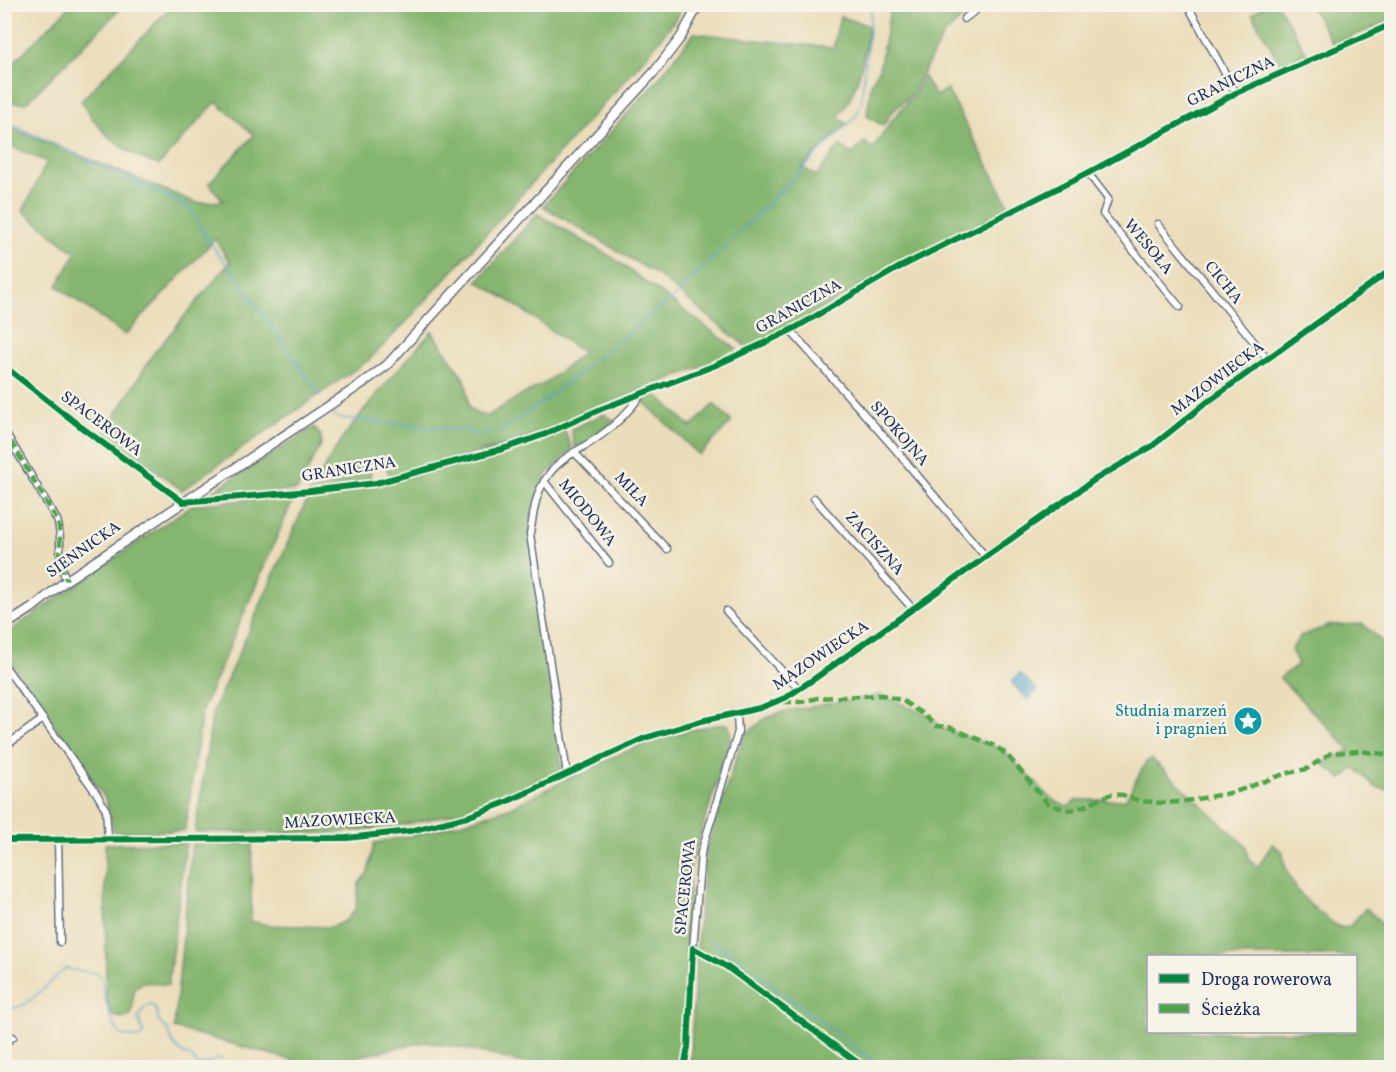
<svg xmlns="http://www.w3.org/2000/svg" width="1396" height="1072" viewBox="0 0 1396 1072" font-family="Vollkorn,serif">
	<style>
		.forest { fill: #85b56e; stroke: #507266; stroke-width: 1.5; fill-rule: evenodd }
		.water { fill: #55a3cf; stroke: #386996; stroke-width: 1.5 }
		.lines { fill: none; stroke-linecap: round; stroke-linejoin: round }
		.stream { stroke: #55a3cf; stroke-width: 1.5 }
		.minor-casing { stroke: #646c7e; stroke-width: 9 }
		.secondary-casing { stroke: #646c7e; stroke-width: 11 }
		.minor { stroke: #fff; stroke-width: 6 }
		.secondary { stroke: #fff; stroke-width: 8 }
		.quiet { stroke: #4fa44a; stroke-width: 4.5; stroke-dasharray: 9 4.5; stroke-linecap: butt }
		.cycleway-casing { stroke: #f7f3e8; stroke-width: 10 }
		.cycleway { stroke: #00873e; stroke-width: 6 }
		.labels { text-anchor: middle; dominant-baseline: central; stroke-width: 5; stroke-linejoin: round; paint-order: stroke }
		.street-label { font-size: 16px; fill: #1b2f5e; stroke: #f7f3e8 }
		.culture-label { font-size: 16px; fill: #0d838f; stroke: #f7f3e8; text-anchor: end }
	</style>
	<rect width="100%" height="100%" fill="#f7f3e8"/>
	<filter id="ink" filterUnits="userSpaceOnUse"><feTurbulence type="fractalNoise" baseFrequency=".0167" numOctaves="2"/><feDisplacementMap in="SourceGraphic" scale="12" xChannelSelector="R" yChannelSelector="G"/><feConvolveMatrix kernelMatrix="1 2 1 2 8 2 1 2 1" color-interpolation-filters="sRGB"/></filter>
	<filter id="wash" filterUnits="userSpaceOnUse"><feTurbulence type="fractalNoise" baseFrequency=".008" numOctaves="4" result="noise"/><feDisplacementMap in="SourceGraphic" scale="24" xChannelSelector="R" yChannelSelector="G"/><feGaussianBlur stdDeviation="1.35" result="paint"/><feColorMatrix in="noise" values="0 0 0 0 0 0 0 0 0 0 0 0 0 0 0 0 0 1.4 0 .05"/><feComposite in="paint" operator="in"/></filter>
	<g filter="url(#wash)">
		<rect width="100%" height="100%" fill="#ebddba"/>
		<path class="forest" d="M72,4L124,5L26,103L5,102V64L11,65Z
			M173,5V4L683,5L677,17L645,58L410,318L370,359L182,490L105,432L154,353L230,262L215,239L125,335L57,286L76,253L23,211L47,162L4,143L5,125L197,203L223,201L209,183L254,135L216,102L159,165C133,157 106,139 91,116C87,110 86,106 81,101Z
			M891,5H957L964,16L943,36L911,95L891,113L883,126L867,116L871,83L879,70Z
			M1266,5H1278L1307,54L1305,57L1282,67L1253,16V13Z
			M1310,5H1391V21L1333,44Z
			M840,16L869,26C864,58 859,91 838,117L847,124L802,167L816,176L840,145L852,154L865,142L873,149L893,119L913,96L924,77L935,96L947,89L1011,209L893,267L790,327L748,348L656,274L543,206L655,83L694,33L833,48Z
			M537,214L613,258L740,352L648,387L525,439L397,475L389,474L385,465H376L371,469L370,478L368,479L337,486L315,487C340,430 392,378 432,331L466,382L469,407L477,414L488,416L518,397L544,384L583,353L511,302L477,281Z
			M653,391L691,427L714,404L732,422L699,455L642,400Z
			M604,414L614,421L594,438L575,448L571,429Z
			M314,427L321,436V445L297,490L202,498Z
			M564,428L572,450L547,473L531,516L539,617L543,631L562,770L467,811L397,826L333,833L195,832L213,711L310,493L399,479Z
			M295,495L202,710L185,831L114,832L105,798L5,654L4,635L192,505Z
			M1363,624L1381,641L1391,654L1392,789L1390,790L1375,787L1355,768L1342,779L1322,763L1350,750L1280,678L1298,664L1291,650L1300,636L1331,625Z
			M881,695L928,715L944,729L1002,749L1053,800L1067,807L1077,800H1125L1146,762L1152,759L1246,846L1249,860L1258,867L1272,844L1283,852C1284,885 1315,912 1341,928L1350,926L1366,908L1389,930L1391,922V1067H690L696,957L705,853L743,737L766,718L785,711ZM1148,956H1356V1032H1148Z
			M727,724L729,726L731,737L690,868L684,1049L679,1067H540L463,1048L425,1042L314,1066L174,1028L192,844H252L251,921L267,925L332,927L345,921L356,909L359,883L368,872L374,843C420,835 465,823 509,808C576,776 652,730 727,724Z
			M186,843L168,985L143,982L134,990L132,1013L126,1018L112,1016L106,998L105,844Z"/>
		<path class="water" d="M1020,673L1037,690L1028,700L1011,682Z"/>
		<g class="lines">
			<path class="stream" d="M4,121L191,208C199,230 214,249 229,267L320,395
				M330,412L338,418L469,431L483,435L499,432L539,405L673,298L856,116L861,103L872,4
				M711,941L735,956L882,1068
				M4,1009L19,1007L31,1000L66,968C77,973 92,969 102,977C104,997 108,1019 121,1035L139,1038L143,1035V1031L138,1018L146,1006L152,1005L156,1009L159,1022L168,1030L173,1044L184,1054L192,1057L197,1065L208,1063L219,1058L231,1068"/>
		</g>
	</g>
	<g filter="url(#ink)">
		<g class="lines">
			<g class="minor-casing">
				<path id="minor" d="M1187,4L1236,93
					M964,19L984,4
					M1088,173L1108,199L1103,214L1180,307
					M1158,224L1267,358
					M790,330L895,449L985,556
					M4,366L81,427L183,502L310,491L376,483L506,448L543,435L601,409L716,365L760,345L795,328L898,268L1088,173L1236,93L1392,24
					M4,430L57,520C64,539 55,562 67,580
					M574,452L667,549
					M544,481L609,563
					M814,498L912,608
					M726,611L799,689
					M4,665L97,794L106,810L108,838
					M4,747L43,719
					M567,774L530,534C533,517 535,495 545,480C555,463 571,454 588,444C609,431 628,414 642,393
					M58,839L60,942
					M4,840L347,838L410,831L467,817L504,803L645,738L701,721L760,708L785,698L814,679L1094,480L1151,447L1206,403L1392,269
					M4,1044L13,1037
					M684,1068L688,1047L693,948L701,853L738,732L737,714"/>
			</g>
			<g class="secondary-casing">
				<path id="secondary" d="M4,626L32,608L67,580L363,383L387,365L655,71L681,37L699,4"/>
			</g>
			<use href="#minor" class="minor"/>
			<use href="#secondary" class="secondary"/>
			<path class="quiet" d="M4,430L57,520C64,539 55,562 67,580
				M783,702H801L818,698L883,695L903,701L924,715L936,726L949,727L997,747L1008,756L1049,805L1070,810L1085,806L1098,799L1112,794L1123,795L1140,801L1162,803L1181,802L1235,792L1284,774L1307,769L1331,753L1359,751L1392,755"/>
			<g class="cycleway-casing">
				<path id="cycleway" d="M4,366L81,427L183,502L310,491L376,483L506,448L543,435L601,409L716,365L760,345L795,328L898,268L1088,173L1236,93L1392,24
					M4,840L347,838L410,831L467,817L504,803L645,738L701,721L760,708L785,698L814,679L1094,480L1151,447L1206,403L1392,269
					M684,1068L688,1047L693,948L727,967L865,1068"/>
			</g>
			<use href="#cycleway" class="cycleway"/>
		</g>
	</g>
	<defs>
		<g id="sight-disc" transform="scale(1.5)"><circle r="9.5" fill="#0f9aa8" stroke="#f7f3e8"/><path d="M0-6L1.8-2.2L6-1.7L2.9 1.2L3.7 5.4L0 3.3L-3.7 5.4L-2.9 1.2L-6-1.7L-1.8-2.2Z" fill="#fff"/></g>
	</defs>
	<g fill-rule="evenodd">
		<use href="#sight-disc" x="1248" y="721"/>
	</g>
	<g class="labels">
		<g class="street-label">
			<text transform="translate(1231 82) rotate(-26)">GRANICZNA</text>
			<text transform="translate(1148 247) rotate(50)">WESOŁA</text>
			<text transform="translate(1223 283) rotate(51)">CICHA</text>
			<text transform="translate(799 307) rotate(-29)">GRANICZNA</text>
			<text transform="translate(1218 379) rotate(-37)">MAZOWIECKA</text>
			<text transform="translate(101 424) rotate(37)">SPACEROWA</text>
			<text transform="translate(899 434) rotate(49)">SPOKOJNA</text>
			<text transform="translate(349 470) rotate(-9)">GRANICZNA</text>
			<text transform="translate(631 490) rotate(46)">MIŁA</text>
			<text transform="translate(587 513) rotate(51)">MIODOWA</text>
			<text transform="translate(874 544) rotate(48)">ZACISZNA</text>
			<text transform="translate(84 550) rotate(-35)">SIENNICKA</text>
			<text transform="translate(821 656) rotate(-34)">MAZOWIECKA</text>
			<text transform="translate(340 821) rotate(-3)">MAZOWIECKA</text>
			<text transform="translate(686 887) rotate(-84)">SPACEROWA</text>
		</g>
		<g class="culture-label">
			<text x="1227" y="712">Studnia marzeń<tspan x="1227" dy="18">i pragnień</tspan></text>
		</g>
	</g>
	<rect width="1396" height="1072" fill="none" stroke="#f7f3e8" stroke-width="24"/>
	<rect x="1147" y="955" width="210" height="78" fill="#f7f3e8" stroke="#9fa5b1" stroke-width="1.5"/>
	<rect x="1159" y="974" width="30" height="9" fill="#00873e" stroke="#9fa5b1" stroke-width="1.5"/>
	<text x="1201" y="985" font-size="18" fill="#1b2f5e">Droga rowerowa</text>
	<rect x="1159" y="1004" width="30" height="9" fill="#4fa44a" stroke="#9fa5b1" stroke-width="1.5"/>
	<text x="1201" y="1015" font-size="18" fill="#1b2f5e">Ścieżka</text>
</svg>
